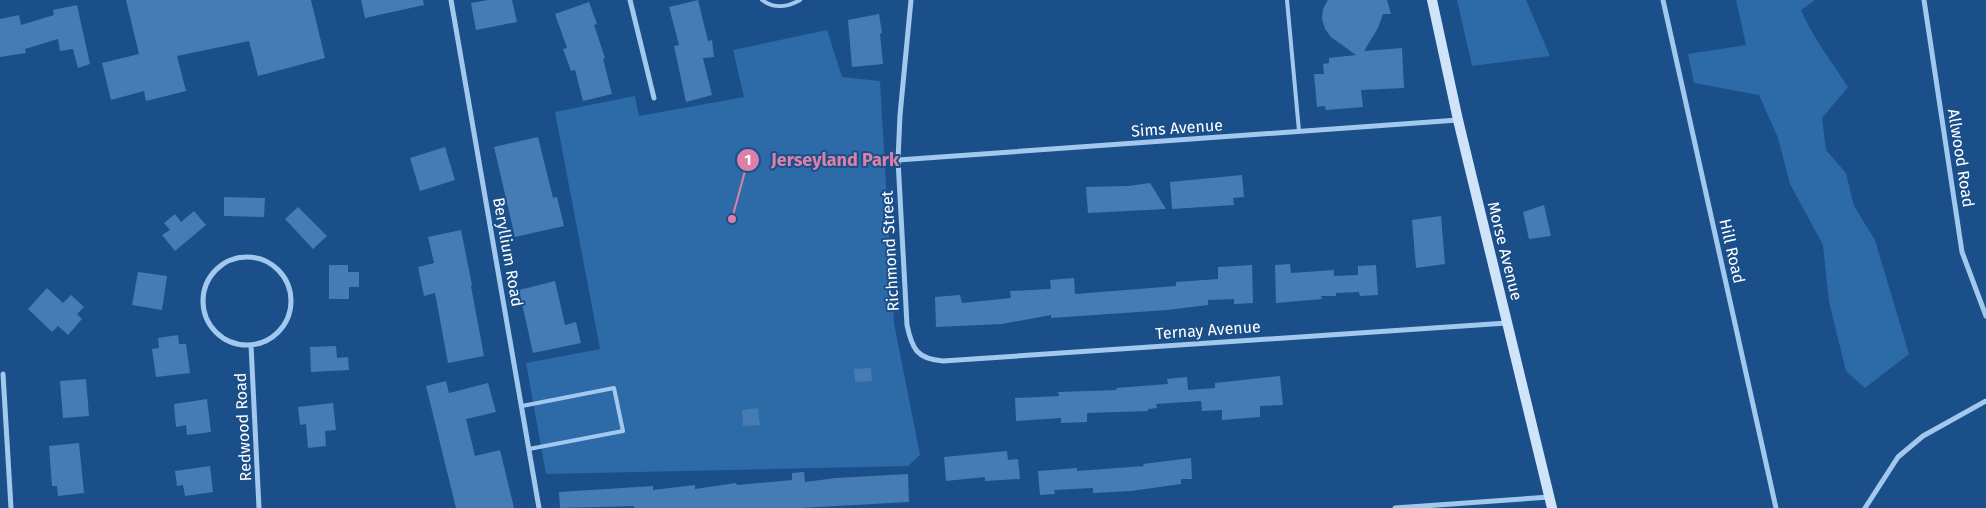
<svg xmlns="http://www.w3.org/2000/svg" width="1986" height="508" viewBox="0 0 1986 508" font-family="'Fira Sans',sans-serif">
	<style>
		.green { fill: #2c6aa8 }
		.building { fill: #467cb4 }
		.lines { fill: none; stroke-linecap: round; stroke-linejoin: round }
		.lane { stroke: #a3c8ed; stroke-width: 4 }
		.street { stroke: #a3c8ed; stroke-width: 5 }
		.secondary { stroke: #d0e4f9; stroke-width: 10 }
		.labels { text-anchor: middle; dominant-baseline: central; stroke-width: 4; stroke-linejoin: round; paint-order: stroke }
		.street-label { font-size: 16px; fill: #fff; stroke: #1a4f8a }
		.leader { fill: none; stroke: #dd80a5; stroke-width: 2 }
		.callout-dot { fill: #dd80a5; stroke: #1a4f8a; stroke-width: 2 }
		.mark-label { font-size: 15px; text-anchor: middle; font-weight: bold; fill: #fff }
		.callout-label { font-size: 18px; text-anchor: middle; font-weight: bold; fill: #dd80a5; stroke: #1a4f8a; stroke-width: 4; stroke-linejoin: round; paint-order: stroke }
	</style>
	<rect width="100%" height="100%" fill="#1a4f8a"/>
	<path class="green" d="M1457,0H1526L1550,56L1472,66Z
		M1736,0H1815L1801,10C1813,38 1832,62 1848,87L1822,118L1826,150L1846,173L1854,206L1875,240L1909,354L1865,388L1846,371L1829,302L1823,245L1790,184L1778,138L1759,95L1694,83L1688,54L1746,45Z
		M827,30L842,77L880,81L894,323L920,455L908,466L546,474L526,363L600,349L555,112L635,96L639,116L744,97L733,50Z"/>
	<path class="building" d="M126,0H311L325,58L258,76L249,41L177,56L186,91L146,101L144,91L111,100L102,63L139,54Z
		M361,0H423L424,5L365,18Z
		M488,0H512L517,22L476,30L471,3Z
		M698,0L708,41L712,40L714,57L703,58L712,95L686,102L674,46L679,45L669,7Z
		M1328,0H1387L1391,14H1383L1378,28L1364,51L1402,48L1404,88L1361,90L1363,107L1326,110L1325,106L1317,107L1314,74H1324L1323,64L1329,63V58L1356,55L1331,37L1325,29L1322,19L1323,9Z
		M589,2L597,24L594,25L605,58L603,59L612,94L583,101L575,70L571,71L563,49L567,48L555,14Z
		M77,5L90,64L78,68L73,49L60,51L58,39L25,49L26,53L0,57V19L19,15L21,25L54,15L53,10Z
		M879,14L882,33L880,34L883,64L852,67L848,20Z
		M538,137L553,198L557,197L564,226L515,237L494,147Z
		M445,147L455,180L420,191L410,158Z
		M1242,175L1244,197L1233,198L1234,205L1172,209L1170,182Z
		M1150,183L1166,209L1088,213L1086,187L1128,186Z
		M224,197L265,198L264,217L224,216Z
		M1544,205L1551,236L1529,239L1523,212Z
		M298,207L327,236L313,249L285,219Z
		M194,211L206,225L175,251L162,235L170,230L164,223L175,214L181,222Z
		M1441,216L1445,264L1416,268L1412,220Z
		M461,230L472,285L471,286L484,356L448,363L435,293L424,296L418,267L434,263L428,237Z
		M1290,264L1291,273L1334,270V276L1358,275V266L1376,265L1378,295L1360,296L1359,292L1336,293V296H1321L1322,299L1276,303L1275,265Z
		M329,265H348V272H359V287H349V299H329Z
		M1252,265L1253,303L1234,304V299L1208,300V305L1167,310L1051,318V315L1002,324L936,327L935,297L960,295L962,303L1011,298L1010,291L1051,289L1050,280L1074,278L1075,294L1176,286V282L1218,279V267Z
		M138,272L167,276L162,310L132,305Z
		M555,281L565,325L576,322L581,343L533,353L519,290Z
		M47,288L63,303L71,295L84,307L77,314L82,319L68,335L58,326L52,332L28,309Z
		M178,335L179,344H186L190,373L156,377L152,349L159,348L158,338Z
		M336,346L337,358L348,357L349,370L311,372L310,347Z
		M871,368L872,381L855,382L854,369Z
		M1280,376L1283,405L1260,406V417L1222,420V410L1202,411L1201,401L1156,404L1157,408L1148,409V411L1087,413V422L1061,423V418L1016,421L1015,398L1059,396L1058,392L1117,390L1116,388L1168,384L1167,379L1187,377L1188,390L1215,388V383Z
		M86,379L89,416L63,418L60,381Z
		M446,381L449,393L488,383L496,412L466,419L475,456L500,450L514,508H456L426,386Z
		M207,399L211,432L187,435L186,425L176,427L174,404Z
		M333,403L336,430L325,431L326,446L308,448L306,424L300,425L298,407Z
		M758,408L760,425L743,426L742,410Z
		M79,443L84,493L58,496L57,486H52L49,446Z
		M1007,451L1008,460L1018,459L1020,479L985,481V477L946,481L944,457Z
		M1191,458L1192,479H1181V484L1131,491L1093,493V488L1054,490L1055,494L1040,495L1038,471L1077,468V471L1144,466L1143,464Z
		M210,466L213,492L185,496L183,485L177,486L175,471Z
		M804,472L805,482L836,478L908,474L909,502L800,508H634V506L560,508L559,492L653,486V490L695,485V489L736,483L737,485L792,480V473Z"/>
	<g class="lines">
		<path class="lane" d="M762,0C774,9 788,7 800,0
			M1287,0L1299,131
			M522,406L614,388L623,431L529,449"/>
		<path class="street" d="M451,0L539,508
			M630,0L654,98
			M911,0L900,115L898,160L907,325C912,349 917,359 943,361L1507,323
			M1663,0L1776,508
			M1924,0L1962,252L1986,316
			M898,160L1458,120
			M203 301a44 44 0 1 1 88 0a44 44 0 1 1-88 0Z
			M251,345L259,508
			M3,374L11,508
			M1395,508L1550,497
			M1865,508L1898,457L1923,436L1986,401"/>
		<path class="secondary" d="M1432,0L1458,120L1552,508"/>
	</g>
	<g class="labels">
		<g class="street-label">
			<text transform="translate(1177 128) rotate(-4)">Sims Avenue</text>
			<text transform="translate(1961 158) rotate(81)">Allwood Road</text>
			<text transform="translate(890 251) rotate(-93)">Richmond Street</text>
			<text transform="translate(1505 251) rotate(76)">Morse Avenue</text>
			<text transform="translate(1732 251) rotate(77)">Hill Road</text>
			<text transform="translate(508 252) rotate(80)">Beryllium Road</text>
			<text transform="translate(1208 330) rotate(-4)">Ternay Avenue</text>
			<text transform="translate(243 427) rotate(-93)">Redwood Road</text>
		</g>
	</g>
	<path class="leader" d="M732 219L748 160"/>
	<g class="callout-dot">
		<circle cx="732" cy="219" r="5"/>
		<circle cx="748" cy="160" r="12"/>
	</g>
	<g class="mark-label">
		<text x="748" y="165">1</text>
	</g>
	<g class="callout-label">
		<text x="835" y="166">Jerseyland Park</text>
	</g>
</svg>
